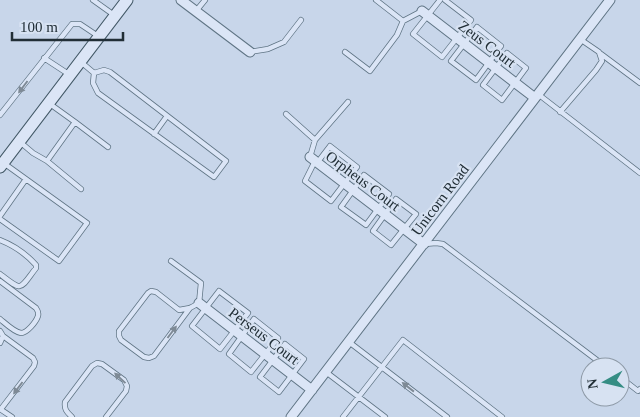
<svg xmlns="http://www.w3.org/2000/svg" width="640" height="417" viewBox="0 0 640 417" font-family="'Times New Roman',serif">
	<style>
		.lines { fill: none; stroke-linecap: round; stroke-linejoin: round }
		.lane-casing { stroke: #5f7484; stroke-width: 6 }
		.street-casing { stroke: #5f7484; stroke-width: 11 }
		.secondary-casing { stroke: #425866; stroke-width: 13 }
		.lane { stroke: #dbe5f6; stroke-width: 4.5 }
		.street { stroke: #dbe5f6; stroke-width: 9 }
		.secondary { stroke: #dbe5f6; stroke-width: 11 }
		.oneway { fill: #7e8a96 }
		.labels { text-anchor: middle; dominant-baseline: central; stroke-width: 4.5; stroke-linejoin: round; paint-order: stroke }
		.street-label { font-size: 15px; fill: #212e36; stroke: #d7e2f2 }
	</style>
	<rect width="100%" height="100%" fill="#c8d6ea"/>
	<g class="lines">
		<g class="lane-casing">
			<path id="lane" d="M93,0L114,15
				M376,0L403,21L422,11
				M440,0L413,34L442,57L471,20L445,0
				M196,11L205,0
				M477,27L501,46L476,80L451,61Z
				M250,52L268,49L284,42L301,20
				M345,52L370,71L397,35L403,21
				M507,53L526,68L502,100L483,85Z
				M601,54L640,83
				M44,58L70,75
				M81,62L94,73L93,83L98,93L214,177L226,161L110,72L104,70L94,73
				M538,94L640,173
				M560,112L596,70L602,61L599,52L580,39
				M286,114L315,140
				M0,115L72,24H80L98,36
				M75,122L108,147
				M154,134L167,116
				M20,142L33,153L47,161L75,122L50,104
				M310,157L315,140L348,102
				M47,161L81,189
				M315,161L305,181L331,201L357,167L330,146L317,163
				M364,175L389,194L366,225L341,207Z
				M396,199L416,214L391,245L373,231Z
				M0,216L26,179
				M0,219L59,261L87,223L5,164
				M0,240C13,245 27,255 36,265V268C19,290 23,292 0,274
				M425,244L436,243L443,244L606,367
				M171,261L201,283L199,303L190,308L179,310L156,292L151,291L148,293L119,331V336L121,340L144,357L149,358L154,356L190,308
				M0,281L36,308C38,312 39,312 38,316C36,322 27,333 21,333C14,332 5,323 0,319
				M219,291L248,313L220,349L192,326Z
				M254,319L278,338L251,372L229,354Z
				M0,331L3,336L0,343
				M349,342L447,417
				M285,344L304,359L279,392L260,377Z
				M326,372L385,417
				M620,377L638,391L640,389
				M0,409L12,417
				M1,409L34,366L35,362L33,358L3,336
				M72,417C67,412 64,410 65,402L92,366L97,363L102,364L124,380L127,386L126,391L106,417
				M343,417L403,340L502,417"/>
		</g>
		<g class="street-casing">
			<path id="street" d="M181,0L250,52
				M422,11L535,98
				M310,157L424,244
				M199,303L312,390
				M291,417L610,0"/>
		</g>
		<g class="secondary-casing">
			<path id="secondary" d="M0,167L127,0"/>
		</g>
		<use href="#lane" class="lane"/>
		<use href="#street" class="street"/>
		<use href="#secondary" class="secondary"/>
	</g>
	<defs><path id="oneway-solid" d="M-6-.8H1V-3.2L6.5 0L1 3.2V.8H-6Z" transform="scale(1.25)"/></defs>
	<g class="oneway">
		<use href="#oneway-solid" transform="translate(23 87) rotate(127)"/>
		<use href="#oneway-solid" transform="translate(172 332) rotate(-53)"/>
		<use href="#oneway-solid" transform="translate(120 378) rotate(-137)"/>
		<use href="#oneway-solid" transform="translate(408 387) rotate(-142)"/>
		<use href="#oneway-solid" transform="translate(18 388) rotate(127)"/>
	</g>
	<g class="labels">
		<g class="street-label">
			<text transform="translate(487 44) rotate(37)">Zeus Court</text>
			<text transform="translate(363 181) rotate(37)">Orpheus Court</text>
			<text transform="translate(440 200) rotate(-53)">Unicorn Road</text>
			<text transform="translate(264 336) rotate(37)">Perseus Court</text>
		</g>
	</g>
	<g transform="translate(605 382) rotate(262)"><circle r="24" fill="#d7e2f2" stroke="#8e9aa7"/>
	<path d="M0-4L9 19L0 12L-9 19Z" fill="#358d84"/>
	<text y="-8" font-size="14" font-weight="bold" text-anchor="middle" fill="#212e36">N</text>
	</g>
	<path d="M12 32v8h111v-8" fill="none" stroke="#212e36" stroke-width="2.5"/>
	<text x="20" y="32" font-size="15" fill="#212e36" stroke="#d7e2f2" stroke-width="4" paint-order="stroke">100 m</text>
</svg>
